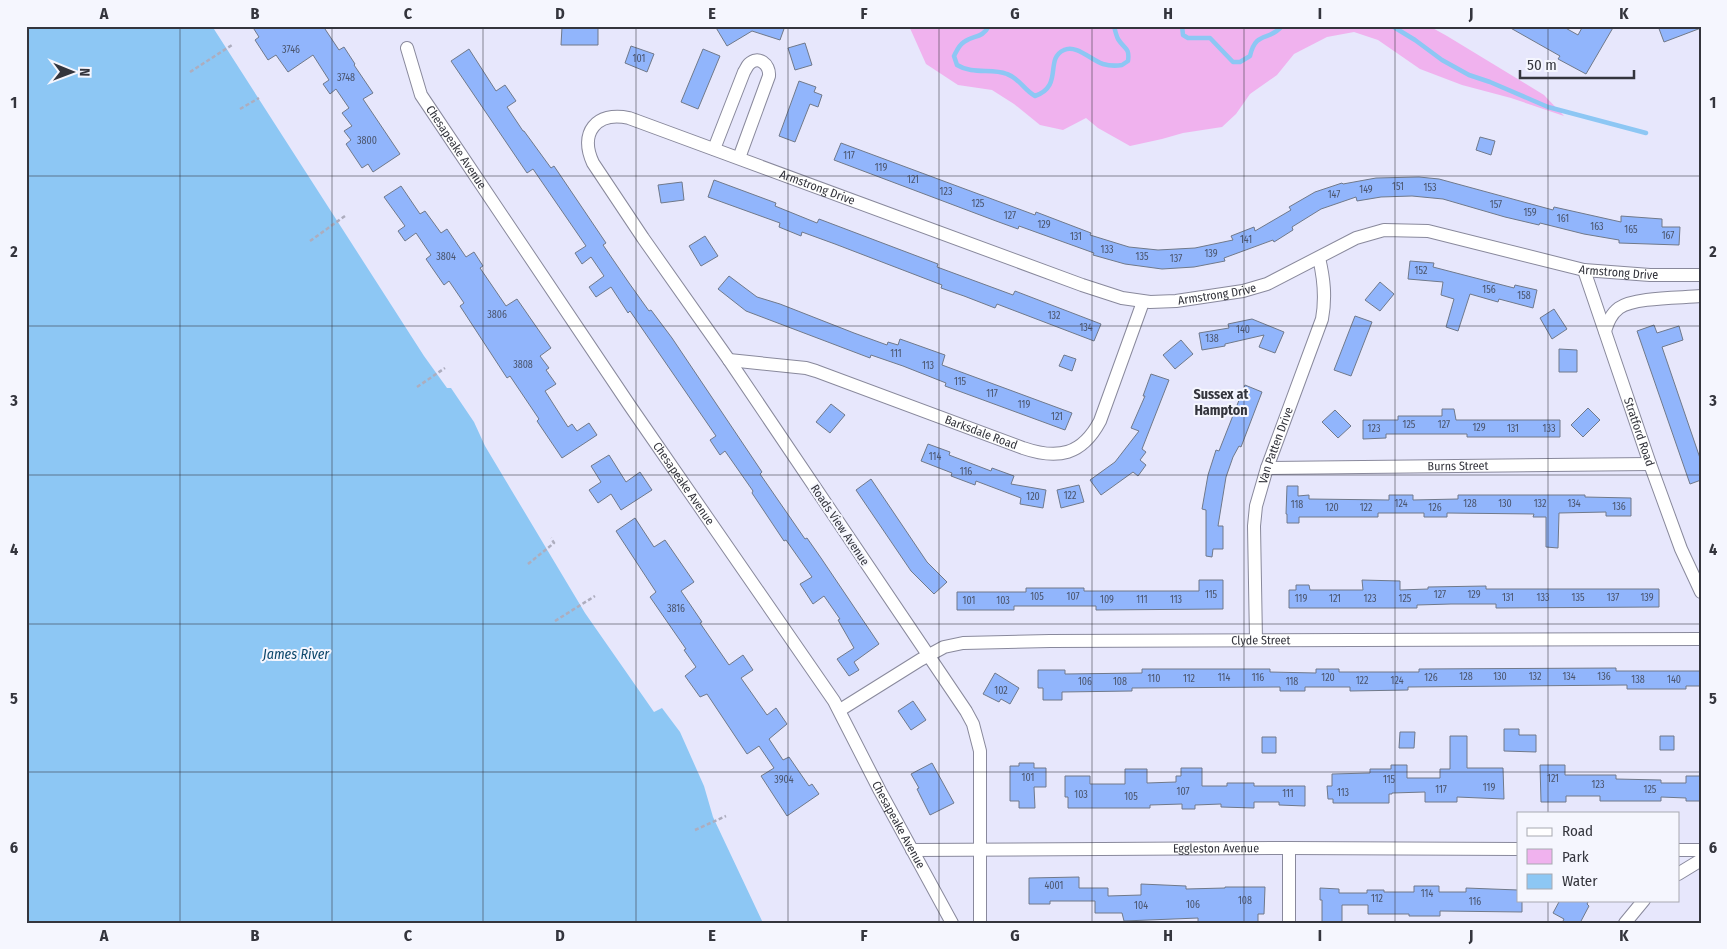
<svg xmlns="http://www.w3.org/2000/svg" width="1727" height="949" viewBox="0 0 1727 949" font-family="'Fira Sans Condensed',sans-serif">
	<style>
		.green { fill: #f0b2ee }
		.water { fill: #8dc7f4 }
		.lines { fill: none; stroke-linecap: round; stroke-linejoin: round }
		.stream { stroke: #8dc7f4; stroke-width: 4.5 }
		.building { fill: #91b5fc; stroke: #70798a }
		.street-casing { stroke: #89899c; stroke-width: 14 }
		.path { stroke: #adadbe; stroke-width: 2.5; stroke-dasharray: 4 2.5; stroke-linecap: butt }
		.street { stroke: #fff; stroke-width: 12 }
		.grid { fill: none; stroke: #34353d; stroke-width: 1; stroke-opacity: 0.55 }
		.labels { text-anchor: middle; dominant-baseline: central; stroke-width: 4; stroke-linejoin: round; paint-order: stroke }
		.number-label { font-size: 10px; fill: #4b556d }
		.street-label { font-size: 12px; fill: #34353d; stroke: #f5f6fe }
		.neighbourhood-label { font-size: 14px; font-weight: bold; fill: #34353d; stroke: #f5f6fe }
		.water-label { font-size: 14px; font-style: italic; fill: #0d476b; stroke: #f5f6fe }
		.neatline { fill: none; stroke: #34353d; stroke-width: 2 }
		.grid-label { font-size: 16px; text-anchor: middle; font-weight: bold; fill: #34353d }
	</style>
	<rect width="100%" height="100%" fill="#e7e7fc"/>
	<path class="green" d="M909,26H1429L1447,36L1544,95L1564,116L1511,98L1462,85L1420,69L1378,40L1354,32L1327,37L1294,54L1277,75L1250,94L1236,114L1222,127L1183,133L1162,139L1130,146L1098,128L1086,118L1063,130L1040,125L1014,104L992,90L958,85L926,64Z"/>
	<path class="water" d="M26,26H212L424,356L447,388H451L474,422L485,446L585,613L654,712L662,708L680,732L704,786L713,817L763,923H26Z"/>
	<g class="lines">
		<path class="stream" d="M989,26C982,39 973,35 964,42C959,45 957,50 954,56L957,65C973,75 991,68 1007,74C1019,78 1024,90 1035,96C1064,86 1044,59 1064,50C1076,44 1091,60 1103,64C1110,66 1116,66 1122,65L1128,61C1130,47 1124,49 1118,39C1116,35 1115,30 1114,26
			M1182,26L1183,35L1188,38H1210L1233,62H1240L1250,56C1256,30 1269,42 1282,26
			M1392,26L1415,40L1442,60L1469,75L1490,82L1548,107L1646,133"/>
	</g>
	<path class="building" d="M252,26H323L339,50L344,47L355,64L354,65L373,93L363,99L400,154L373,172L368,164L362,168L346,144L351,140L344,131L352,126L342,113L349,108L336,89L330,94L323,84L329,80L313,55L288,72L276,55L268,60L255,40L259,37Z
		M715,26H785L780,40L752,31L727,46Z
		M1507,26H1562L1578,35L1583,26H1614L1586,74L1558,59L1560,56Z
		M1658,26H1701V28L1664,42Z
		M562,27H598V45H561Z
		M805,43L812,65L795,70L788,48Z
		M631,46L654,54L647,72L625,63Z
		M469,49L496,91L505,85L516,101L507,107L523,131H524L551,168L554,166L606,243L603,245L629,283L649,311L651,310L672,338L762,472L760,474L805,539L807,538L821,558L879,644L854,662L859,670L849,676L837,659L854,648L838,620L840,619L824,596L813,604L800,584L812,577L786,540L784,541L752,493L753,491L725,451L720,455L710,440L716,436L630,311L628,313L611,287L596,297L589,287L604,276L591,257L582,264L575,253L586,246L533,169L527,173L451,61Z
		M703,49L720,56L698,109L681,102Z
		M799,81L816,87L814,92L822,95L818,107L810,104L795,142L779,136Z
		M1480,137L1495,141L1491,155L1476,150Z
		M841,143L1035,215L1036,212L1091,233L1090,235L1129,247L1158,250L1195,248L1233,240L1231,236L1254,227L1255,231L1291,210L1289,207L1315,192L1342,183L1343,184L1376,178L1419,177L1439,179L1553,210L1554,207L1621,222V216L1662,219V227H1680L1679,245L1619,243V240L1584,234L1540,223L1539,225L1505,217L1443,199L1412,196L1381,197L1357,201L1356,197L1321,209L1292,227L1293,230L1274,242L1273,240L1224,258L1225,261L1194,267L1162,269L1125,264L1093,255L1094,253L1019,226L1018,229L996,221L834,160Z
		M714,180L776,203L775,206L817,223L819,219L938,264L937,267L1013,295L1015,291L1101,324L1094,341L997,304L995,308L964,296L941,288L942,285L835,244L802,232L801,236L779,227L780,223L708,197Z
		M682,182L684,200L661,203L658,185Z
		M401,186L420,214L425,211L441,233L447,229L466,257L474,252L483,266L480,268L506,306L517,299L551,348L540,356L549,368L546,370L556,384L545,391L568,427L572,424L577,431L589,423L597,435L562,458L537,421L539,419L510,376L507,378L460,306L464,303L449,281L444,285L426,259L431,255L416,233L405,241L398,231L405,226L384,197Z
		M705,236L718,256L701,266L689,246Z
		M1410,261L1434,263L1433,267L1514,288L1515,285L1537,290L1533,308L1499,299L1498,302L1470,294L1458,331L1446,327L1454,299L1441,295L1443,282L1408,279Z
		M729,276L757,297L780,304L854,333L887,345L888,342L898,345L900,339L945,355L942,365L1072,413L1065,430L945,386L946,383L903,366L871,355L870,358L746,311L718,289Z
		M1380,282L1394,294L1380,311L1365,300Z
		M1554,309L1567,329L1552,339L1540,318Z
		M1355,316L1372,322L1351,376L1334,370Z
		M1252,319L1284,332L1275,353L1259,347L1264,335L1225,344V346L1202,350L1199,333L1229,328L1228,324Z
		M1654,325L1657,333L1679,326L1683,340L1662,347L1701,461V480L1690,484L1637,331Z
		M1181,340L1193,354L1175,369L1163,355Z
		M1559,349L1577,350V372H1559Z
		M1064,355L1076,359L1072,371L1059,366Z
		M1151,374L1169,380L1142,449L1146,452L1140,460L1146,465L1138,476L1133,472L1101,495L1090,480L1115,462L1139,431L1131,428L1145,396H1143Z
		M1245,385L1262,392L1241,447L1239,446L1233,457L1226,477L1218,526H1223V549H1213L1212,557L1206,556V510L1202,509L1208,475L1216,450L1219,451Z
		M831,404L845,415L830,433L816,422Z
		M1588,408L1600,420L1583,437L1571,425Z
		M1442,409H1454L1456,420H1560V437H1467V434H1386V438L1363,439V420H1398V416H1442Z
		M1335,410L1351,426L1338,438L1322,422Z
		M928,444L950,452L949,455L991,471L992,468L1014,476L1011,484L1046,490L1043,508L1020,504L1021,498L976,481L975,485L951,476L952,473L921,461Z
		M609,455L626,482L640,472L652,490L621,510L611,494L598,503L589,490L601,482L591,466Z
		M871,479L927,562L947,582L934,594L911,571L856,490Z
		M1079,485L1084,502L1061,508L1057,490Z
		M1287,486H1298V496L1309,495V499L1389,500V495H1413V500L1458,499V495H1585V497L1631,498V516H1606V512L1559,513L1558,548L1546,547V517H1533L1534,514L1447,513V517H1424V513H1378V517H1299V523H1287V514H1286Z
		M635,518L654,547L665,540L694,582L681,591L702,622L700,623L729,665L743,655L753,670L741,678L767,715L776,708L787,724L769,739L783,760L789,757L809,786L812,784L819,794L787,816L761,776L774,768L759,746L747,754L707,694L700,697L685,676L696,667L684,650L686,649L650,597L656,592L616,531Z
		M1199,580H1223V609L1096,610V606H1014V610H957V592H1026V588H1084V591H1199Z
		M1362,580L1400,581V590L1428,589V587L1486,586V589H1659V607L1496,608V604H1451L1417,605V608H1289V590H1296V585H1309L1310,590H1363Z
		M1616,668V671H1701V686H1686V689H1627V685L1408,687V690L1350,691V687H1305V691H1280V687L1132,688V691L1062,692V700H1043V688H1038V670H1065V674L1142,673V669H1270V672L1316,673V669H1339V672H1419V669Z
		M995,673L1019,688L1010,704L1001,699L999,702L983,694Z
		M913,701L926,720L911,730L898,711Z
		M1504,729H1519V735H1536V752L1504,751Z
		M1400,732H1415L1414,748H1399Z
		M1450,736H1467V768H1503L1504,799L1457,797V802H1425V792L1392,793V794H1389V803H1333V799H1328L1327,786H1332V774L1370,773V769H1391V765H1407V778H1440V769H1450Z
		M1660,736H1674V750H1660Z
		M1262,737H1276V753H1262Z
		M932,763L954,803L930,815L917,789L919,788L911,774Z
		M1019,763H1034V768H1046V787H1034L1035,808H1019V801H1010V766H1019Z
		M1540,765H1565V775H1616V779L1661,780V783H1686V776H1701V801H1686V798L1661,797V801H1600V796H1566V802H1541Z
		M1181,768H1202V786H1227V783H1254V786H1305V806L1279,805V802H1254V808L1221,807V804L1195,805V809H1182V804L1150,805V808H1068V797H1065V776H1090V784H1125V769H1147V783L1176,782V776H1181Z
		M1079,877V888H1108V896L1141,895V884L1186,886V889L1225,888V887H1265L1264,914H1258V923H1198V918L1124,921L1122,913H1095V901H1050V904H1029V878Z
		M1414,886H1439V892H1466V888L1518,890V900H1522V912L1440,911V916H1409V914H1368V905H1342V923H1322V900H1320V888L1339,889V893H1367V890H1384V892H1414Z
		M1560,900H1589L1587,904L1589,906L1580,923H1562L1564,919L1553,913Z"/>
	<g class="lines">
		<g class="street-casing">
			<g id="street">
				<path id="s1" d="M407,48L421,95L630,406L834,701L880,791L952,923"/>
				<path d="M714,149L744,72C746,69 747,66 749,64C758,55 770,64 769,76L739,158"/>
				<path id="s2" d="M1584,270L1650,464L1681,549L1701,592"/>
				<path d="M1605,331C1608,322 1611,314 1619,308C1634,297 1681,298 1701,296"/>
				<path id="s3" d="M729,360L806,368L816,371L1023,448C1058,460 1082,455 1100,421L1143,302"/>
				<path id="s4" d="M1267,468L1650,464"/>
				<path id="s5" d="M1256,640L1254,526L1256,506L1267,468L1322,319C1326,297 1324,279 1319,258"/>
				<path id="s6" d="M840,710L920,660L944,647L963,643L1050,641L1701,639"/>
				<path d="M1289,848V923"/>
				<path id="s7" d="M912,850L1289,848L1518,849"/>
				<path d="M1678,850H1701"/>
				<path d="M1678,874L1701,860"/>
				<path id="s8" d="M980,923V751L973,724L966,711L729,360L643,238L593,163C579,133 596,111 629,118L1082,285L1122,298L1150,302L1176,301L1243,291L1267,284L1356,238L1384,230L1428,231L1584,270L1650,275H1701"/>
				<path d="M1625,923L1644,900"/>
			</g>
		</g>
		<path class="path" d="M190,72L232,45
			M240,109L259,98
			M310,241L345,216
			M417,387L445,368
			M528,564L554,543L551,538
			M555,621L595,596
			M695,830L726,816"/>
		<use href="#street" class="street"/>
	</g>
	<path class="grid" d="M180,26V923M332,26V923M483,26V923M636,26V923M788,26V923M939,26V923M1092,26V923M1244,26V923M1395,26V923M1548,26V813M26,176H1701M26,326H1701M26,475H1701M26,624H1701M26,772H1701M1548,900V923"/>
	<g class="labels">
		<g class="number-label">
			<text x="291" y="50">3746</text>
			<text x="639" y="59">101</text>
			<text x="346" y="78">3748</text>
			<text x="367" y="141">3800</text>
			<text x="849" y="156">117</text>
			<text x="881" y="168">119</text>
			<text x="913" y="180">121</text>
			<text x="1398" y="187">151</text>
			<text x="1430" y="188">153</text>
			<text x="1366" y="190">149</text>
			<text x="946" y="192">123</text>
			<text x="1334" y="195">147</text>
			<text x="978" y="204">125</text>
			<text x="1496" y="205">157</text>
			<text x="1530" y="213">159</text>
			<text x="1010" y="216">127</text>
			<text x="1563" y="219">161</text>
			<text x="1044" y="225">129</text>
			<text x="1597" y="227">163</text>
			<text x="1631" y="230">165</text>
			<text x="1668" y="236">167</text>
			<text x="1076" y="237">131</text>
			<text x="1246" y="240">141</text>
			<text x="1107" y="250">133</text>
			<text x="1211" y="254">139</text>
			<text x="446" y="257">3804</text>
			<text x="1142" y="257">135</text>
			<text x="1176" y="259">137</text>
			<text x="1421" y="271">152</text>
			<text x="1489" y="290">156</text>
			<text x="1524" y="296">158</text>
			<text x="497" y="315">3806</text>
			<text x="1054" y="316">132</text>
			<text x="1086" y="328">134</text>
			<text x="1243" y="330">140</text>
			<text x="1212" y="339">138</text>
			<text x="896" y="354">111</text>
			<text x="523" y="365">3808</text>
			<text x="928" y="366">113</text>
			<text x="960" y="382">115</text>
			<text x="992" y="394">117</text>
			<text x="1024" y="405">119</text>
			<text x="1057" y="417">121</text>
			<text x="1409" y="425">125</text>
			<text x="1444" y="425">127</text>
			<text x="1479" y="428">129</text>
			<text x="1374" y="429">123</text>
			<text x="1513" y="429">131</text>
			<text x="1549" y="429">133</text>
			<text x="935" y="457">114</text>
			<text x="966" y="472">116</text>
			<text x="1070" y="496">122</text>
			<text x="1033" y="497">120</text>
			<text x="1401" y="504">124</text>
			<text x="1470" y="504">128</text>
			<text x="1505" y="504">130</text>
			<text x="1540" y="504">132</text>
			<text x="1574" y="504">134</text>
			<text x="1297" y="505">118</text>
			<text x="1619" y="507">136</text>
			<text x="1332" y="508">120</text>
			<text x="1366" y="508">122</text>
			<text x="1435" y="508">126</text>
			<text x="1211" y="595">115</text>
			<text x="1440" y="595">127</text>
			<text x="1474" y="595">129</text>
			<text x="1037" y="597">105</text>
			<text x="1073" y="597">107</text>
			<text x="1508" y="598">131</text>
			<text x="1543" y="598">133</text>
			<text x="1578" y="598">135</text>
			<text x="1613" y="598">137</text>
			<text x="1647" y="598">139</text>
			<text x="1301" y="599">119</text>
			<text x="1335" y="599">121</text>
			<text x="1370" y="599">123</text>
			<text x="1405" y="599">125</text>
			<text x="1107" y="600">109</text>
			<text x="1142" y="600">111</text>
			<text x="1176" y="600">113</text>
			<text x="969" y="601">101</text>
			<text x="1003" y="601">103</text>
			<text x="676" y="609">3816</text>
			<text x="1466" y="677">128</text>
			<text x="1500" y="677">130</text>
			<text x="1535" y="677">132</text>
			<text x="1569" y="677">134</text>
			<text x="1604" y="677">136</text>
			<text x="1224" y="678">114</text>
			<text x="1258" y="678">116</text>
			<text x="1328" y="678">120</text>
			<text x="1431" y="678">126</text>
			<text x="1154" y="679">110</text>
			<text x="1189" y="679">112</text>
			<text x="1638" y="680">138</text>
			<text x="1674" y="680">140</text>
			<text x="1362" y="681">122</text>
			<text x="1397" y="681">124</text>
			<text x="1085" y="682">106</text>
			<text x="1120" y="682">108</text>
			<text x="1292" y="682">118</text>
			<text x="1001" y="691">102</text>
			<text x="1028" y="778">101</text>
			<text x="1553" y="779">121</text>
			<text x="784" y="780">3904</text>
			<text x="1389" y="780">115</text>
			<text x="1598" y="785">123</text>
			<text x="1489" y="788">119</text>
			<text x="1441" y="790">117</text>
			<text x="1650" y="790">125</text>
			<text x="1183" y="792">107</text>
			<text x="1343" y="793">113</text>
			<text x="1288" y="794">111</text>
			<text x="1081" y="795">103</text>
			<text x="1131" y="797">105</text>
			<text x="1054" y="886">4001</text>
			<text x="1427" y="894">114</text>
			<text x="1377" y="899">112</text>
			<text x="1245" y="901">108</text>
			<text x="1475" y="902">116</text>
			<text x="1193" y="905">106</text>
			<text x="1141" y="906">104</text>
		</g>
		<g class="street-label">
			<text stroke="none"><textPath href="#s1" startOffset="112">Chesapeake Avenue</textPath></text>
			<text stroke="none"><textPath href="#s8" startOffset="1155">Armstrong Drive</textPath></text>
			<text stroke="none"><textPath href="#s8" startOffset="1995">Armstrong Drive</textPath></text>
			<text stroke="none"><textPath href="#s8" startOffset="1575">Armstrong Drive</textPath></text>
			<text stroke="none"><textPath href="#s3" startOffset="264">Barksdale Road</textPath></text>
			<text stroke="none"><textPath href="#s2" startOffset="171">Stratford Road</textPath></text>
			<text stroke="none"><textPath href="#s5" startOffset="198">Van Patten Drive</textPath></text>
			<text stroke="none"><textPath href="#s4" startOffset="191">Burns Street</textPath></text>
			<text stroke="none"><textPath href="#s1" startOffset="518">Chesapeake Avenue</textPath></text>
			<text transform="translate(840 525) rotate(56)">Roads View Avenue</text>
			<text stroke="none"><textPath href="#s6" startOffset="439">Clyde Street</textPath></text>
			<text stroke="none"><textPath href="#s1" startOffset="922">Chesapeake Avenue</textPath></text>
			<text stroke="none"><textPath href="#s7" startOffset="304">Eggleston Avenue</textPath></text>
		</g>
		<g class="neighbourhood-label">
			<text x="1221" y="394">Sussex at<tspan x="1221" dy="16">Hampton</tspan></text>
		</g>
		<g class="water-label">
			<text x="296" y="654">James River</text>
		</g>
	</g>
	<rect width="1727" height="949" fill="none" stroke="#f5f6fe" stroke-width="55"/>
	<rect x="1517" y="812" width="162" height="90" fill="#f5f6fe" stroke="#a8a9b1"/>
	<rect x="1527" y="828" width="25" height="8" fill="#ffffff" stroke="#a8a9b1"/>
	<text x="1562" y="836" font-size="15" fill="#34353d">Road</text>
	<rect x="1527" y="849" width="25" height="15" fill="#f0b2ee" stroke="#a8a9b1"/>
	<text x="1562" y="862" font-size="15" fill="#34353d">Park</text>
	<rect x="1527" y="874" width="25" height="15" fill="#8dc7f4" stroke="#a8a9b1"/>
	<text x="1562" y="886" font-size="15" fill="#34353d">Water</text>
	<g transform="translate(72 72) rotate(91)" stroke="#f5f6fe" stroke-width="4" paint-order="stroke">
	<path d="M0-4L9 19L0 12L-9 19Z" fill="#34353d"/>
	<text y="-8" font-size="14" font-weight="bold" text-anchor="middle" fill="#34353d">N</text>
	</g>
	<path d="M1520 70v8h114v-8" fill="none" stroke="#34353d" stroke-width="2.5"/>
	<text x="1527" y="70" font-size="15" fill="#34353d" stroke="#f5f6fe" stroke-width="4" paint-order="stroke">50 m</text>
	<rect x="28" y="28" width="1672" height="894" class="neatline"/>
	<g class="grid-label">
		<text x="104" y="19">A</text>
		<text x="255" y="19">B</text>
		<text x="408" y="19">C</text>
		<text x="560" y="19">D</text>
		<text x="712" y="19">E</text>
		<text x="864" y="19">F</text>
		<text x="1015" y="19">G</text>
		<text x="1168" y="19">H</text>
		<text x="1320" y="19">I</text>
		<text x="1471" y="19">J</text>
		<text x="1624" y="19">K</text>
		<text x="14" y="108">1</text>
		<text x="1713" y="108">1</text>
		<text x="14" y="257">2</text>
		<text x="1713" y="257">2</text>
		<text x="14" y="406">3</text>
		<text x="1713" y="406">3</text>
		<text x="14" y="555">4</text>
		<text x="1713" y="555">4</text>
		<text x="14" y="704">5</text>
		<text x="1713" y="704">5</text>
		<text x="14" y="853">6</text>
		<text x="1713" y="853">6</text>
		<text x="104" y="941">A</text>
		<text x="255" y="941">B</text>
		<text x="408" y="941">C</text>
		<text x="560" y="941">D</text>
		<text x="712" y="941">E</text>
		<text x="864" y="941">F</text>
		<text x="1015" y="941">G</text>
		<text x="1168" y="941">H</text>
		<text x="1320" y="941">I</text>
		<text x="1471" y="941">J</text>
		<text x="1624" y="941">K</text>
	</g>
</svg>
